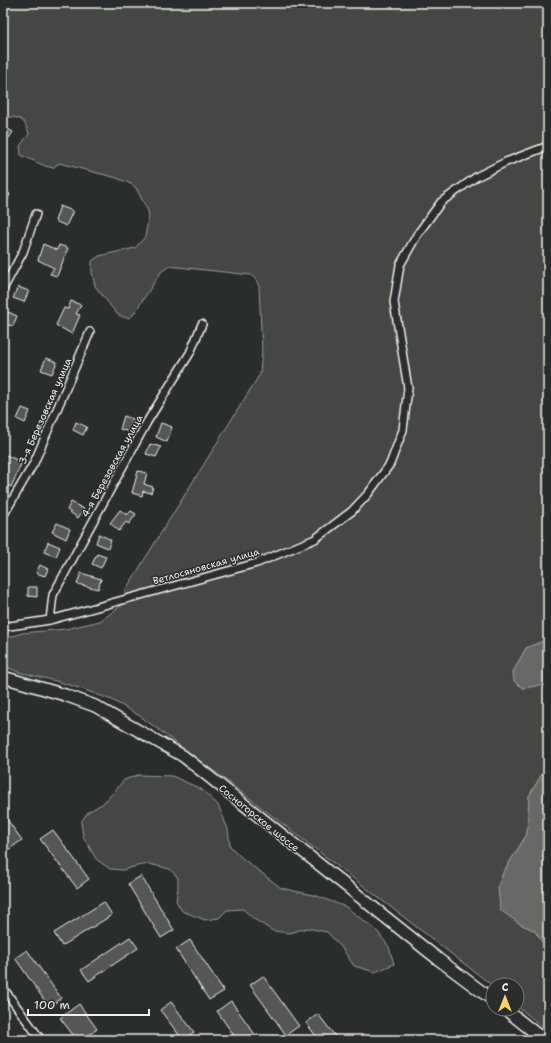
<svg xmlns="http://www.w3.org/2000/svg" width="551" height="1043" viewBox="0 0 551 1043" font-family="'Shantell Sans',sans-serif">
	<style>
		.green { fill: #444645; stroke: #9c9c96 }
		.water { fill: #676866; stroke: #9f9f9a }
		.building { fill: #555756; stroke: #f4f1e8 }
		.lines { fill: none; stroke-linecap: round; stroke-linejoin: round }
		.minor-casing { stroke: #f4f1e8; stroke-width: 10 }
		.secondary-casing { stroke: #f4f1e8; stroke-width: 14 }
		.minor { stroke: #2a2d2e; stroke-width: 7 }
		.secondary { stroke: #2a2d2e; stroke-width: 11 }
		.labels { text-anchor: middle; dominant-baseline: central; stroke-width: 3; stroke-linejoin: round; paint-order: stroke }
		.street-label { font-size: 10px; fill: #f4f1e8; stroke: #2a2d2e }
	</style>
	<rect width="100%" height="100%" fill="#2a2d2e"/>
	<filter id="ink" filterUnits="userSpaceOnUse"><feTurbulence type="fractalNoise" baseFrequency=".025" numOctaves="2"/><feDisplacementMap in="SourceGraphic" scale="8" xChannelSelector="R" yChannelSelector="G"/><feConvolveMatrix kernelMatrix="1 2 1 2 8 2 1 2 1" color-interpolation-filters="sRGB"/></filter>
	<g filter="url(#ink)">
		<path class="green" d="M3,3H548V639L526,648L513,672L523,688L548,684V764L529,796L527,834L503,873L498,886L520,924L535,931L543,943V956L546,973L548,976V1031L517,1006V985H493V986L231,784L140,716L112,700L79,688L56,681L18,672L5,666L3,663V643L10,637L22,633L66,629L100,621L125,603V591L260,374L262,351L259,286L256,280L251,275L169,266L161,272L133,315L129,318L123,317L117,314L95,286L92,272V261L99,256L135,248L145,237L149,216L148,211L136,188L131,184L117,178L59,163L53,168L45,166L21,155L20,146L29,134C25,121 22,117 8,117L3,122Z
			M138,775L172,776L201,789L218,805L228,829L230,846L242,858L281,888L317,896L346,907L376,930L389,947L394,964L375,972L354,966L342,948L327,932L307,928L290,933L273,931L254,919L243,909L227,910L219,918L205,920L182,911L176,901L178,888V878L170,869L149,864L137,866L123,870L110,869L96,859L83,836L81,822L88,812L102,804L114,792L124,780Z"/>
		<path class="water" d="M548,639V684L523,688L514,681L513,672L526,648Z
			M548,764V976L546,973L543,956V943L535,931L520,924L500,910L498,886L503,873L527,834L529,796Z"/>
		<path class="building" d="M6,128L13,132L9,138L3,134Z
			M3,190L10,194L7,201L3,198Z
			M60,206L73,211L66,226L55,221Z
			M43,244L57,250L59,245L68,248L57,276L50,274L54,268L38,260Z
			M18,287L29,291L24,302L13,298Z
			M71,301L81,305L76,314L80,315L72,334L56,325L64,308L68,309Z
			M8,312L17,316L13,326L4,324L3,326V316L6,318Z
			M46,358L57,362L52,374L41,370Z
			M22,408L30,411L25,423L17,419Z
			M124,416L133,419L129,432L120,429Z
			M76,422L87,427L83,435L73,430Z
			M161,423L172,427L167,442L156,437Z
			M150,444L161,447L156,457L146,454Z
			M3,454L22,462L11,487L3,483Z
			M138,471L147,473L144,484L153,487L151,493L143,491L142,496L132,493Z
			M71,502L84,509L78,518L67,510Z
			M120,510L127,515L131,511L136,514L129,524L126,522L119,531L110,523Z
			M57,523L70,529L66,539L52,532Z
			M99,534L111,540L108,548L96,543Z
			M48,542L60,547L56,557L44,552Z
			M97,554L106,557L101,568L92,564Z
			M40,565L48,569L45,576L36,573Z
			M81,573L101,579L98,589L77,584Z
			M28,587H37V597L28,596Z
			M3,814L22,840L8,850L3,842Z
			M53,830L89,879L77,888L40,839Z
			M141,876L174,930L161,938L128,884Z
			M104,902L112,915L62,946L54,933Z
			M130,937L138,948L89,981L81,970Z
			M190,940L224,991L209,1000L176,949Z
			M27,950L61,998L49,1007L15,958Z
			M263,976L299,1026L286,1035L250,985Z
			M231,1001L259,1040H237L217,1011Z
			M171,1002L194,1032L183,1040L160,1010Z
			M79,1004L97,1029L82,1040H77L60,1018Z
			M318,1014L338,1040H319L306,1023Z"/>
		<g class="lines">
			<g class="minor-casing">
				<path id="minor" d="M3,289L23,252L36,214
					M3,516L34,463L90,332
					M50,620L53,595L147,422L190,353L202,324
					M3,627L50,620L257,563L315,539L352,511L368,494L390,464L403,430L408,388L394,302L400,265L417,235L441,202L476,177L506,162L548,146
					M3,988L41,1040"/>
			</g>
			<g class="secondary-casing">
				<path id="secondary" d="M3,677L65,695L95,706L183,756L438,959L493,1000
					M505,1009L544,1040"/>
			</g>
			<use href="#minor" class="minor"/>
			<use href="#secondary" class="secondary"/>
		</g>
	</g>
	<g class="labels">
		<g class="street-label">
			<text transform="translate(45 411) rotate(-66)">3-я Березовская улица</text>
			<text transform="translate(112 466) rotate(-61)">4-я Березовская улица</text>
			<text transform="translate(206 566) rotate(-16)">Ветлосяновская улица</text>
			<text transform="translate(259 818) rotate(39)">Сосногорское шоссе</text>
		</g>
	</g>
	<rect width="551" height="1043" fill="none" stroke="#2a2d2e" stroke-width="16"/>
	<rect x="8" y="8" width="535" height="1027" fill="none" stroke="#f4f1e8" stroke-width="1.5" filter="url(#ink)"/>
	<g transform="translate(505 997)"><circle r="19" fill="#2a2d2e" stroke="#7b7b78"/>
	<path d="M0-3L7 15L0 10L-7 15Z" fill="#ffd166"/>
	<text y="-6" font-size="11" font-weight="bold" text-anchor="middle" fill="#f4f1e8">С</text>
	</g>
	<path d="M28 1009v6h121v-6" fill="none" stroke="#f4f1e8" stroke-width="2"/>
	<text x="34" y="1009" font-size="12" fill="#f4f1e8" stroke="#2a2d2e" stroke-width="3" paint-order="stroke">100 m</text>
</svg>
